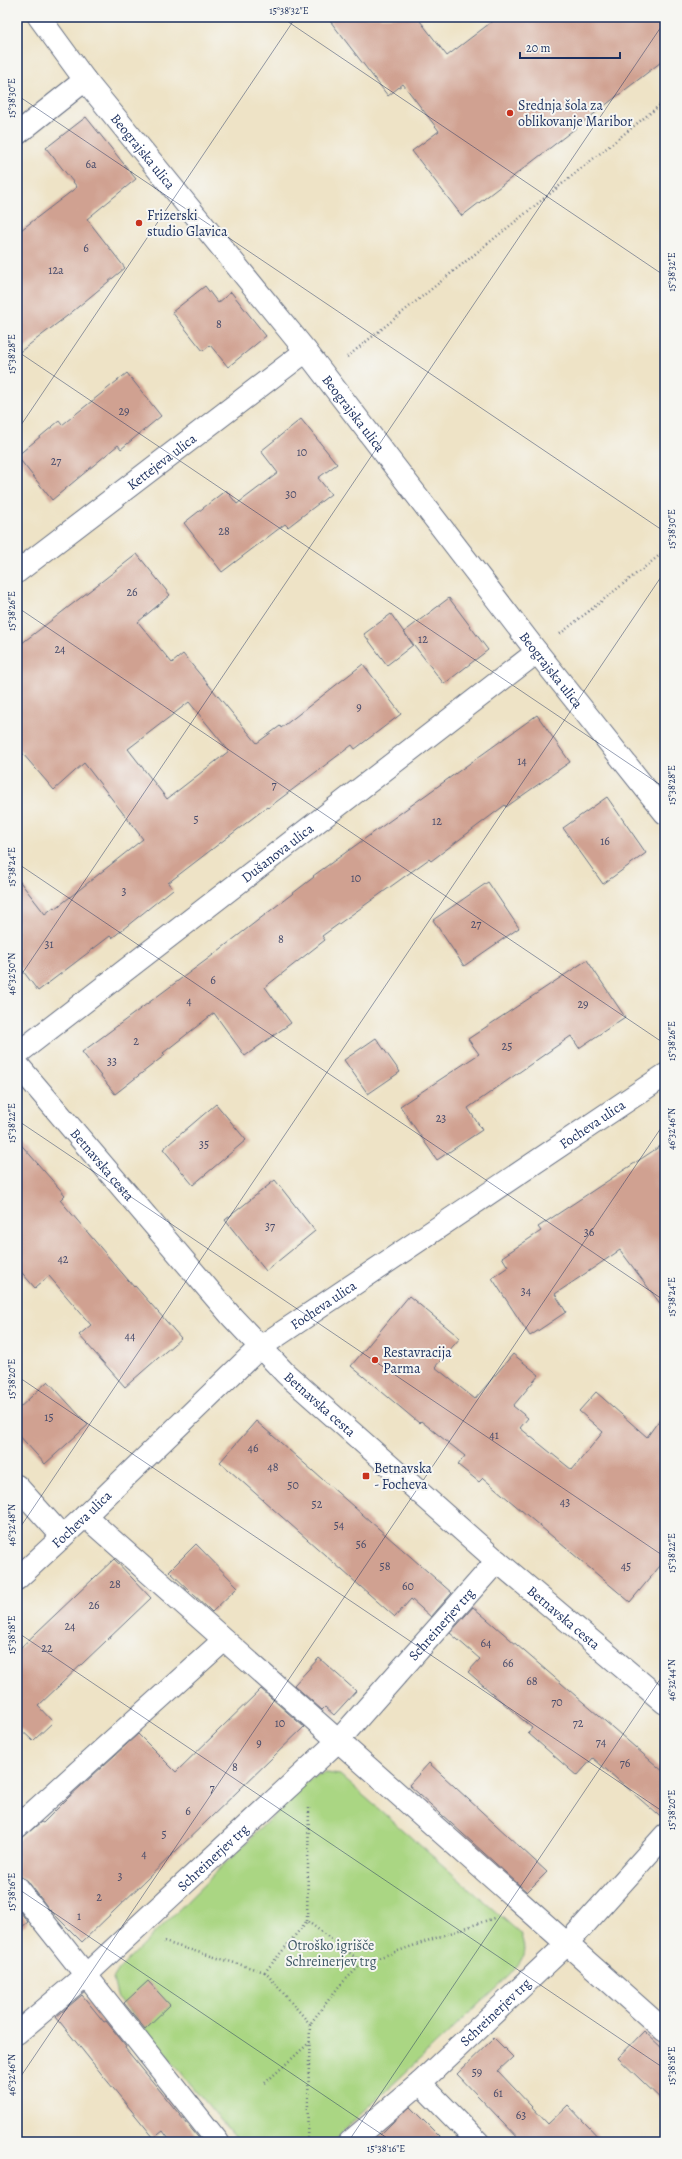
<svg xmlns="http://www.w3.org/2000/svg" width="682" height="2159" viewBox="0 0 682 2159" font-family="Alegreya,serif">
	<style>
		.green { fill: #aad683; stroke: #628270 }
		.building { fill: #d0a191; fill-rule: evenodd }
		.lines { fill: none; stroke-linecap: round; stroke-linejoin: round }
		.minor-casing { stroke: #656e82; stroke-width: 24 }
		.path { stroke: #656e82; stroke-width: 2.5; stroke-dasharray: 1 3; stroke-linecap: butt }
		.minor { stroke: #fff; stroke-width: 22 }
		.ticks { fill: none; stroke: #1b2f5e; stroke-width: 1; stroke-opacity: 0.45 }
		.poi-dot { fill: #c8321e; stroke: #f6f6f2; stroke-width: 1.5 }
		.labels { text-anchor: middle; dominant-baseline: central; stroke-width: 4; stroke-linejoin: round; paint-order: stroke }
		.number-label { font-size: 12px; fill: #484c6b }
		.poi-label { font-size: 14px; fill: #1b2f5e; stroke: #f6f6f2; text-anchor: start }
		.street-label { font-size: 14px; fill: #1b2f5e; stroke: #f6f6f2 }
		.park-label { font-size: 14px; fill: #3f5967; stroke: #f6f6f2 }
		.neatline { fill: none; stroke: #1b2f5e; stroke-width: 1.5 }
		.ticks-label { font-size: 10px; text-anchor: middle; fill: #1b2f5e }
	</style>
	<rect width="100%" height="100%" fill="#f6f6f2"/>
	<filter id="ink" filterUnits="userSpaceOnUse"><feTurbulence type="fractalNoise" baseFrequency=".025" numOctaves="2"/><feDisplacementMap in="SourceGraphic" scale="8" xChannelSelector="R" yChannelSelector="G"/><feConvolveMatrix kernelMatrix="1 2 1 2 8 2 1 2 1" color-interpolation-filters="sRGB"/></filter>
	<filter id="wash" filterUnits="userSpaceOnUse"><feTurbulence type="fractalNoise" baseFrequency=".012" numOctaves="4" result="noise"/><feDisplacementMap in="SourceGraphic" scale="16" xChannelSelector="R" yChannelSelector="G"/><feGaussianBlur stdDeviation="0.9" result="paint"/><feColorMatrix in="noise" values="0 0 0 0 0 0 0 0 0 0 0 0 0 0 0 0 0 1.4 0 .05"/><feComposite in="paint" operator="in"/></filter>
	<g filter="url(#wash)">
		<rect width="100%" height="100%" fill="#eee3c6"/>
		<path class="green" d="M327,1773L340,1775L520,1933C528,1954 523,1959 510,1975L331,2142H239L117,1996L113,1979L119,1969L307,1782L317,1775Z"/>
		<g id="blocks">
			<path class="building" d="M327,17H417L447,56L498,17H665V59L462,216L412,151L439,131L403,84L388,96Z
				M86,117L136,179L87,219L125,268L67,316L17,354V233L77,187L46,148Z
				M205,286L218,303L231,292L266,336L228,367L210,345L203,351L172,312Z
				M127,373L161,416L121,449L118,445L52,500L17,456L59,421L62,425Z
				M301,419L337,464L318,478L331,494L288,527L285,524L222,572L184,523L226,490L237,504L278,473L261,451Z
				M137,554L170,595L138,622L172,663L183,654L257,743L280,726L281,728L363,664L401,714L355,749L352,745L268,808L267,807L168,883L173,889L112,938L110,936L38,991L17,963V878L45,914L54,907L55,909L143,839L84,763L54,790L17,747V647ZM189,702L229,751L167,799L128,749Z
				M449,598L488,650L444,684L404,632Z
				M391,614L413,645L387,665L364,634Z
				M537,715L570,762L506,807L505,805L431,861L429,859L322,936L325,940L265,987L291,1023L245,1056L214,1013L163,1053L165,1055L115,1094L82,1052L209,958L314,877L313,876Z
				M607,797L646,853L603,884L563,828Z
				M488,882L519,928L464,966L433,920Z
				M587,960L625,1017L579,1048L571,1036L468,1108L482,1130L437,1160L400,1106L479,1054L468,1039Z
				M376,1038L400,1072L368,1094L344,1060Z
				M216,1104L246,1140L193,1185L163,1149Z
				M17,1140L65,1195L60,1200L134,1287L135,1286L181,1338L125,1387L79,1335L91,1325L49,1276L35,1288L17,1267Z
				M665,1143V1310L620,1250L555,1294L566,1312L530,1336L492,1278L508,1267L502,1257L541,1231L538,1227Z
				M275,1180L315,1231L266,1271L225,1220Z
				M409,1296L460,1338L435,1367L475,1399L513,1354L539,1375L513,1406L528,1418L520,1428L572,1470L603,1432L579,1411L596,1392L647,1437L665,1412V1560L630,1602L483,1478L479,1482L458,1465L465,1456L421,1421L419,1423L351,1366Z
				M48,1381L88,1425L45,1464L17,1433V1410Z
				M256,1421L452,1593L431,1617L411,1599L395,1617L220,1462Z
				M196,1544L238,1587L212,1612L169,1571Z
				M114,1559L151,1598L38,1706L53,1722L33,1741L17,1726V1651Z
				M473,1607L665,1773V1821L593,1758L577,1776L528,1733L532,1728L468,1672L480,1659L450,1633Z
				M319,1658L356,1691L334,1715L325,1707L322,1710L294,1685Z
				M261,1689L304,1727L82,1942L49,1909L27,1880L17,1876V1842L41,1822L43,1823L69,1797L138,1734L176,1772Z
				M429,1763L547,1872L527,1892L409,1785Z
				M17,1908L28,1922L17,1931Z
				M148,1981L170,2005L145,2029L124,2003Z
				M82,1995L104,2022L106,2021L126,2046L125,2048L202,2142H171L163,2131L154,2138L104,2077L56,2017Z
				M644,2031L665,2051V2103L618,2058Z
				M494,2038L513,2057L498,2071L548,2124L568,2105L603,2142H522L457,2074Z
				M410,2107L445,2142H373L393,2122Z"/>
		</g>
	</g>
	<g filter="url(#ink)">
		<use href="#blocks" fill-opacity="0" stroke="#656e82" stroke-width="1"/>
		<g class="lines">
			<g class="minor-casing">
				<g id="minor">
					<path id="s1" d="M39,17L85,80L306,351L537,652L665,813"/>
					<path d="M17,134L85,80"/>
					<path id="s2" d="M17,572L306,351"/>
					<path id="s3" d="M17,1054L537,652"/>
					<path id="s4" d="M17,1064L232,1317L286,1374L497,1561L665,1703"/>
					<path d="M17,1486L62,1536"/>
					<path d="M85,1516L665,2031"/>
					<path id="s5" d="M17,1579L85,1516L259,1348L665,1075"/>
					<path d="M17,1827L224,1640"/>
					<path d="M17,1888L218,2142"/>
					<path id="s6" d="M17,2033L87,1974L338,1741L497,1561"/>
					<path d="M420,2083L478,2142"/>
					<path id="s7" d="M350,2142L420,2083L567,1944L665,1835"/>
				</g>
			</g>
			<path class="path" d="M347,357L665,101
				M560,634L665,551
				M307,1921L309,1808
				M164,1942L265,1972
				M310,2024L265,1972L307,1921L363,1963
				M265,2083L310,2042
				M307,2142L310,2024L340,1985L363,1963L494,1918"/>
			<use href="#minor" class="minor"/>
		</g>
	</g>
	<path class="ticks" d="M281,17L665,276M661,17L665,20M17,95L665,532M17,351L665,788M17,431L296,17M17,607L665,1044M17,863L665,1301M17,981L665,21M17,1120L665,1557M17,1376L665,1813M17,1532L665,571M17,1632L665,2069M17,1888L393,2142M17,2082L665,1122M348,2142L665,1672"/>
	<g class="poi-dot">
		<circle cx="510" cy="113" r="4"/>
		<circle cx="139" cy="223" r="4"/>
		<circle cx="375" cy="1360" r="4"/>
		<rect x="362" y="1472" width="8" height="8" rx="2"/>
	</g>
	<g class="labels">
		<g class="number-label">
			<text x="91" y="164">6a</text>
			<text x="86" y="248">6</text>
			<text x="56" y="270">12a</text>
			<text x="219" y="324">8</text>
			<text x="124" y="411">29</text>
			<text x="302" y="452">10</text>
			<text x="56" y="461">27</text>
			<text x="291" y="494">30</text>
			<text x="224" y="531">28</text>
			<text x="132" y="592">26</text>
			<text x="423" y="639">12</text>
			<text x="60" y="649">24</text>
			<text x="359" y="707">9</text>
			<text x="522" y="761">14</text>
			<text x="274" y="785">7</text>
			<text x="196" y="819">5</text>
			<text x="437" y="821">12</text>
			<text x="605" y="841">16</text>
			<text x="356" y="878">10</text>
			<text x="124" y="891">3</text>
			<text x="476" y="924">27</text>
			<text x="281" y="939">8</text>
			<text x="49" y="944">31</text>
			<text x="213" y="980">6</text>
			<text x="189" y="1001">4</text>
			<text x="583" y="1004">29</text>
			<text x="136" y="1041">2</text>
			<text x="507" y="1046">25</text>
			<text x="112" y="1061">33</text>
			<text x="441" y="1118">23</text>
			<text x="204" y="1144">35</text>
			<text x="270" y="1226">37</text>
			<text x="589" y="1232">36</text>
			<text x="63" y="1259">42</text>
			<text x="526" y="1291">34</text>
			<text x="130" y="1336">44</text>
			<text x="49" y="1417">15</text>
			<text x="494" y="1435">41</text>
			<text x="253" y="1448">46</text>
			<text x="273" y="1467">48</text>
			<text x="293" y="1485">50</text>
			<text x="565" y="1502">43</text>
			<text x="317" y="1504">52</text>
			<text x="339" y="1525">54</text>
			<text x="361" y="1544">56</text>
			<text x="385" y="1566">58</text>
			<text x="626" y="1566">45</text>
			<text x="115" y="1584">28</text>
			<text x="408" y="1586">60</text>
			<text x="94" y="1605">26</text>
			<text x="70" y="1626">24</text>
			<text x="486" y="1643">64</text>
			<text x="47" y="1648">22</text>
			<text x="508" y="1663">66</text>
			<text x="532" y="1681">68</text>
			<text x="557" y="1702">70</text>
			<text x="280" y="1723">10</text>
			<text x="578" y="1723">72</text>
			<text x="601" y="1742">74</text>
			<text x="259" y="1743">9</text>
			<text x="625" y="1763">76</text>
			<text x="235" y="1767">8</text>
			<text x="212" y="1788">7</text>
			<text x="188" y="1811">6</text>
			<text x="164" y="1834">5</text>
			<text x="144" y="1854">4</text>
			<text x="120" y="1876">3</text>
			<text x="99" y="1897">2</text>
			<text x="79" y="1916">1</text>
			<text x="477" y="2072">59</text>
			<text x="498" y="2093">61</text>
			<text x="521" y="2115">63</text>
		</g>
		<g class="poi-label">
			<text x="518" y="105">Srednja šola za<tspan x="518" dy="16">oblikovanje Maribor</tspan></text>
			<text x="147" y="215">Frizerski<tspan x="147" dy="16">studio Glavica</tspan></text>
			<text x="383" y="1352">Restavracija<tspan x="383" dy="16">Parma</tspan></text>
			<text x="374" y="1468">Betnavska<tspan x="374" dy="16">- Focheva</tspan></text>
		</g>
		<g class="street-label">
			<text stroke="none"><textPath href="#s1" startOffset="170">Beograjska ulica</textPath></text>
			<text stroke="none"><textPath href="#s1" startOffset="506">Beograjska ulica</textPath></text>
			<text stroke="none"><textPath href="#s2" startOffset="182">Kettejeva ulica</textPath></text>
			<text stroke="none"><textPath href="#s1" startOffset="830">Beograjska ulica</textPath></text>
			<text stroke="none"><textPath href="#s3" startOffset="329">Dušanova ulica</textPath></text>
			<text stroke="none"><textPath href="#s5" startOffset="736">Focheva ulica</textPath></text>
			<text stroke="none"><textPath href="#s4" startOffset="132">Betnavska cesta</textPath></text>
			<text stroke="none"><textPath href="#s5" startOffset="412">Focheva ulica</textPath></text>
			<text stroke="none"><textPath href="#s4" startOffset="456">Betnavska cesta</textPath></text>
			<text stroke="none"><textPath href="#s5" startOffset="88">Focheva ulica</textPath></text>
			<text stroke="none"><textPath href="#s4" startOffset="780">Betnavska cesta</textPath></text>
			<text stroke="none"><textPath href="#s6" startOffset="590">Schreinerjev trg</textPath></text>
			<text stroke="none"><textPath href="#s6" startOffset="263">Schreinerjev trg</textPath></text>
			<text stroke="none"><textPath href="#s7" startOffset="195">Schreinerjev trg</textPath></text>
		</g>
		<g class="park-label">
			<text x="331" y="1945">Otroško igrišče<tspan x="331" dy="16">Schreinerjev trg</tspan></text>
		</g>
	</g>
	<rect width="682" height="2159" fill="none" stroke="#f6f6f2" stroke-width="44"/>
	<path d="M520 52v6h100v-6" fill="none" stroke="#1b2f5e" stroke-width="2"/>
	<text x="526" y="52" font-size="12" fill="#1b2f5e" stroke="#f6f6f2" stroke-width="3" paint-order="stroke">20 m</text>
	<rect x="22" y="22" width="638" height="2115" class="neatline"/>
	<g class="ticks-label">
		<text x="289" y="14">15°38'32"E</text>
		<text transform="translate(11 98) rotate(-90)" y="4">15°38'30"E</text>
		<text transform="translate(671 272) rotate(-90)" y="4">15°38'32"E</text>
		<text transform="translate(11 354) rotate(-90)" y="4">15°38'28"E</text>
		<text transform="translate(671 529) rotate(-90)" y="4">15°38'30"E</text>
		<text transform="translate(11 611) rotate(-90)" y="4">15°38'26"E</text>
		<text transform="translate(671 785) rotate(-90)" y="4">15°38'28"E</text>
		<text transform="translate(11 867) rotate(-90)" y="4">15°38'24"E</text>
		<text transform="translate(11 974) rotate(-90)" y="4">46°32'50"N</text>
		<text transform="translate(671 1041) rotate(-90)" y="4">15°38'26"E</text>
		<text transform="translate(11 1123) rotate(-90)" y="4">15°38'22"E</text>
		<text transform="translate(671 1129) rotate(-90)" y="4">46°32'46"N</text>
		<text transform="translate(671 1297) rotate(-90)" y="4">15°38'24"E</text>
		<text transform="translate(11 1379) rotate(-90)" y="4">15°38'20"E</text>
		<text transform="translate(11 1525) rotate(-90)" y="4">46°32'48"N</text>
		<text transform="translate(671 1553) rotate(-90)" y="4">15°38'22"E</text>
		<text transform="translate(11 1635) rotate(-90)" y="4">15°38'18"E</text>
		<text transform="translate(671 1680) rotate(-90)" y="4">46°32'44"N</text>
		<text transform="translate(671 1810) rotate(-90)" y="4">15°38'20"E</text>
		<text transform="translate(11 1892) rotate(-90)" y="4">15°38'16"E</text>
		<text transform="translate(671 2066) rotate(-90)" y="4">15°38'18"E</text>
		<text transform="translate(11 2075) rotate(-90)" y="4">46°32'46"N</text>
		<text x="386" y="2152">15°38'16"E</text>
	</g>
</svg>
